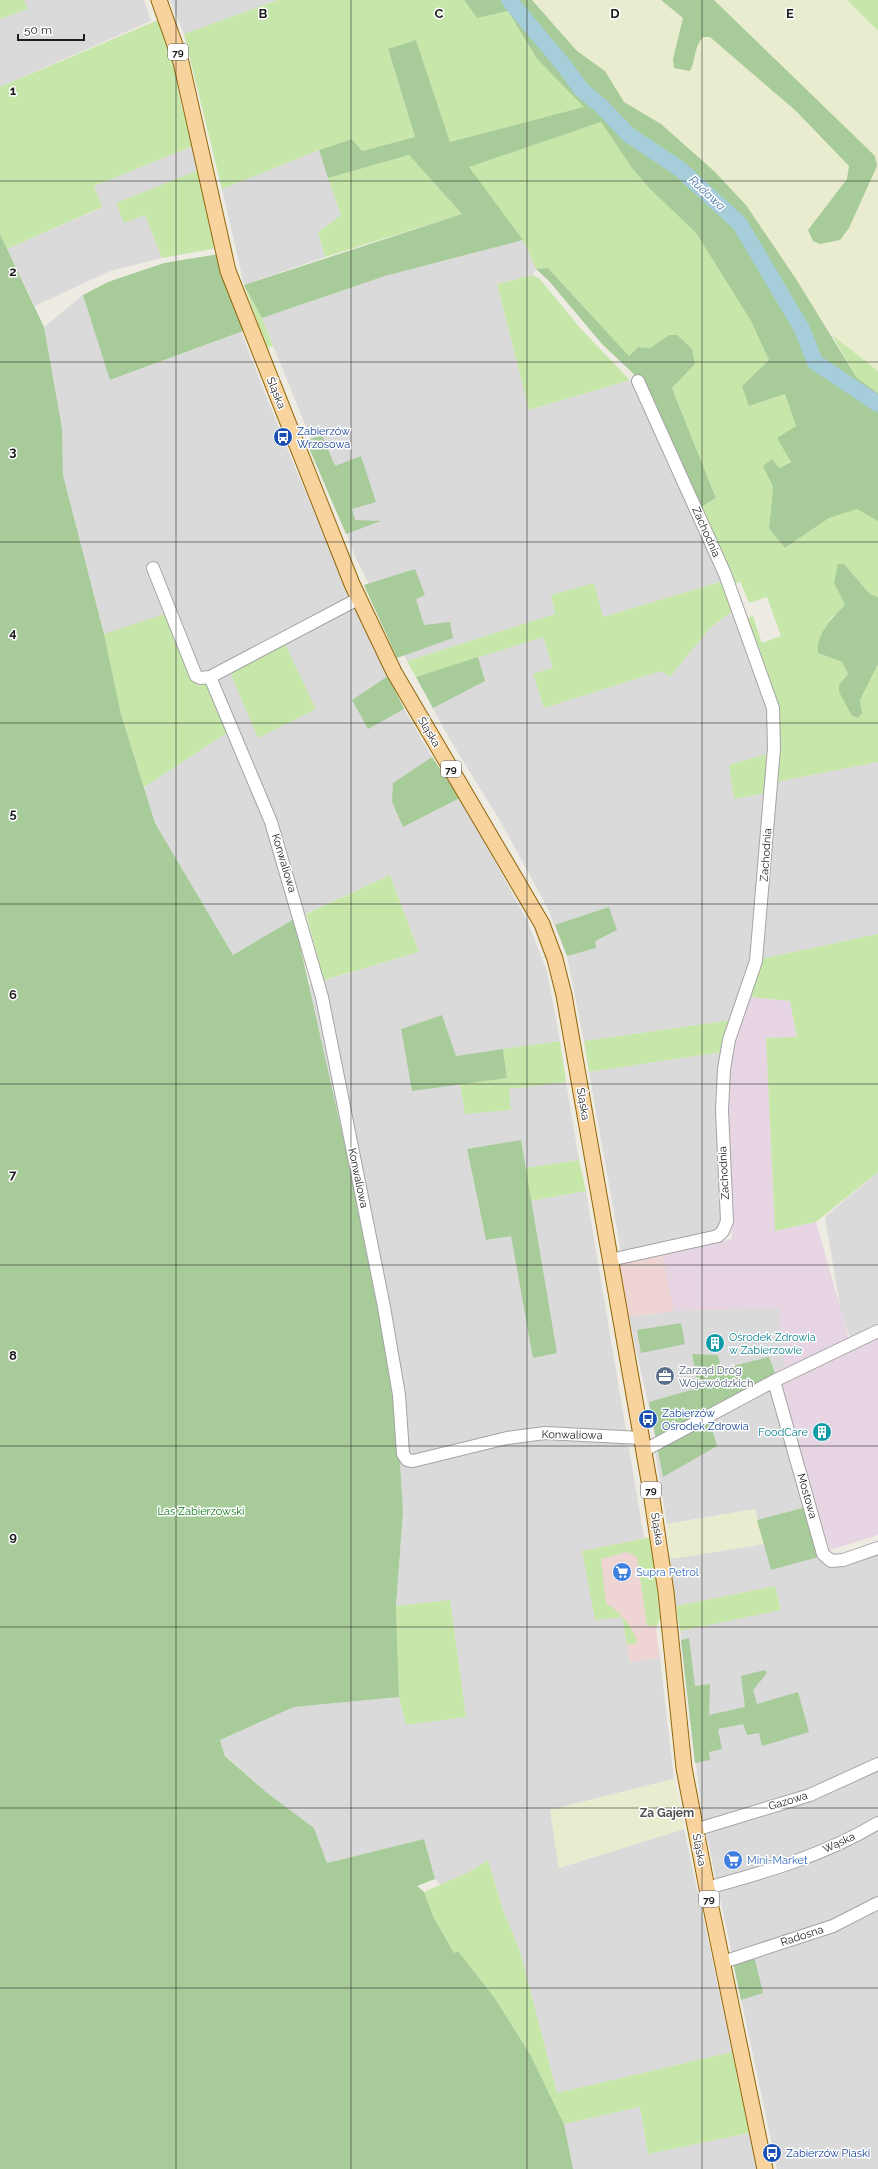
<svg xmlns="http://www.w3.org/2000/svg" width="878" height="2169" viewBox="0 0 878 2169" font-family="Raleway,sans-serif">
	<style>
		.residential { fill: #dbdada }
		.commercial { fill: #eed4d3 }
		.industrial { fill: #e7d5e3 }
		.farmland { fill: #e9eccf }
		.grass { fill: #c7e7aa }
		.forest { fill: #a7cc99 }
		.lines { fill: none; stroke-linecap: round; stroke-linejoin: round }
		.river { stroke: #a5cdda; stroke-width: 16 }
		.minor-casing { stroke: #a4a4a4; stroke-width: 14 }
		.major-casing { stroke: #916605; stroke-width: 17 }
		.minor { stroke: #fff; stroke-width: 12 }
		.major { stroke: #f8d39e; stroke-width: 15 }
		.grid { fill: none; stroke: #1d1d1d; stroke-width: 1; stroke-opacity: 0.55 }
		.labels { text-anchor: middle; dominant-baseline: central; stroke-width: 3; stroke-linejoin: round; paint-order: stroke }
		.shield { fill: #fff; stroke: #616161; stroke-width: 1 }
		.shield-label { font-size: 10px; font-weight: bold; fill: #1d1d1d }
		.street-label { font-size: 11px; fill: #1d1d1d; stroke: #fff }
		.transit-label { font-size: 11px; fill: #164399; stroke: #fff; text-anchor: start }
		.culture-label { font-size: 11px; fill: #0d838f; stroke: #fff; text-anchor: start }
		.service-label { font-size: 11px; fill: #4e5e75; stroke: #fff; text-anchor: start }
		.park-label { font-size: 11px; fill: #0f771a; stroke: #fff }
		.shop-label { font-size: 11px; fill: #366cbe; stroke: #fff; text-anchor: start }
		.water-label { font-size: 12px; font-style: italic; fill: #4d79a9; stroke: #fff }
		.neighbourhood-label { font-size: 12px; font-weight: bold; fill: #505050; stroke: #fff }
		.grid-label { font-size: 13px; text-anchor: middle; font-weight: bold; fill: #1d1d1d; stroke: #fff; stroke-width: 3; stroke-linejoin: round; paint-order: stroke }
	</style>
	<rect width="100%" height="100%" fill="#eeebe3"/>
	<path class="residential" d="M24,0H144L151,21L0,87V19L27,9Z
		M170,0H278L184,34Z
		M193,146L199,170L145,214L162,258L110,271L35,306L7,249L101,208L94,186Z
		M319,150L341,215L318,232L325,257L244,285L222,189Z
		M523,240L536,269L533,275L497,284L530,410L630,380L639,389L723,581L603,617L593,584L551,595L555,614L407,661L355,556L306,427L262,318L385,276Z
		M83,295L111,380L241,332L288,451L354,605L404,709L432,757L393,783L403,827L460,798L527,920L547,971L560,1041L456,1056L442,1015L401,1029L412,1090L460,1083L465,1114L509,1089L566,1082L579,1160L525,1168L521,1140L467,1150L486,1240L535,1232L530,1201L586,1191L644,1538L583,1551L622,1617L630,1662L660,1658L674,1779L550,1810L559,1868L684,1829L732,2052L557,2093L520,1951L503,1910L488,1860L469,1872L441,1885L435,1879L424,1839L327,1863L314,1828L266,1792L225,1755L220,1740L294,1707L399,1697L406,1725L466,1717L450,1601L396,1606L403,1512L396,1398L368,1248L309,985L419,952L390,875L294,919L233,955L155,823L144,787L234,728L211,679L197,686L168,614L104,634L63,475L62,428L44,327Z
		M735,609L769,708L770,753L735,799L766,793L776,782L878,762V934L761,959L732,1020L584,1041L567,956L547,907L502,824L449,738L416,677L543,637L553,668L534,674L544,708L661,671L670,677L710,628Z
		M722,1052L723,1228L621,1252L589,1072Z
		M878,1172V1323L850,1337L841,1312L825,1217Z
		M779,1308L785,1368L774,1370L775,1373L655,1436L629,1317L674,1311Z
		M772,1389L806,1507L757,1520L755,1509L667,1524L655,1451Z
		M764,1544L771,1570L819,1557L878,1551V2169H777L702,1813L680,1631L781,1609L775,1586L676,1606L670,1559Z
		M640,2107L648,2154L749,2133L757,2169H573L564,2124Z"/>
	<path class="commercial" d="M662,1254L674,1311L629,1317L618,1263Z
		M644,1538L660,1658L630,1662L622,1617L595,1620L582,1551Z"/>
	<path class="industrial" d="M750,997L790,1001L797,1038H766L775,1231L816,1222L851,1346L878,1335V1535L830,1550L774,1370L785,1367L779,1308L674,1311L662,1254L732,1239L725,1114L731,1047Z"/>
	<path class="farmland" d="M532,0H847L878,31V371L832,335L746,205L661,124L624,102L605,71L577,51Z
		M755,1509L764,1544L670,1559L667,1524Z
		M674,1779L684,1829L559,1868L550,1810Z"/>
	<path class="grass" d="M0,0H24L28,9L0,19Z
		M278,0H464L477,18L508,11L537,59L585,107L450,142L416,40L388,50L415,137L362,151L352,139L319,150L222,189L184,34Z
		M847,0H878V31Z
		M158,20L173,61L181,104L193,146L94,186L102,207L7,249L0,234V87Z
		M601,122L632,168L649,188L696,233L751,321L769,360L742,386L750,406L785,394L796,426L791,461L779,468L763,466L773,487L769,529L785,548L829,518L857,508L878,521V597L870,594L844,564L834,583L845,605L831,618L818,653L842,662L848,674L839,685L862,713L860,700L878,664V762L776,782L777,706L744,619L753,616L762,643L781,636L767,597L749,603L740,581L734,585L701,507L716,498L672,388L695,364L669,335L650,348L638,347L629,356L548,268L536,269L523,240L468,167Z
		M409,155L462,214L325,257L318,232L341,215L328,178Z
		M199,170L217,248L162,258L145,215L124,223L116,203Z
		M533,275L540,279L580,328L630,380L529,410L497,284Z
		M244,285L262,318L273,346L267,348Z
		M832,335L878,371V393L857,378Z
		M723,581L735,609L710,628L670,677L661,671L544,708L533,674L553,668L543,637L416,677L407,661L555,614L551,595L594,583L603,617Z
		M168,613L197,686L211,679L230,731L144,787L121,714L104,634Z
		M284,642L316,709L258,738L229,670Z
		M770,753L766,793L734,799L729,765Z
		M390,875L419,952L324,980L306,914Z
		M878,934V1172L816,1222L775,1231L766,1038L797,1037L790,1001L750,997L761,959Z
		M732,1020L722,1052L589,1072L584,1041Z
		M560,1041L566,1082L509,1089L511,1110L465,1114L460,1083L507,1078L503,1049Z
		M579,1160L586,1191L530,1201L525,1168Z
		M651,1537L660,1617L657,1626H647L637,1557L627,1552L601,1559L606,1603C621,1613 630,1623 637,1640V1643L627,1645L622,1617L595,1620L582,1551Z
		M775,1586L781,1610L680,1631L676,1606Z
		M450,1600L466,1717L406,1725L399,1697L396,1606Z
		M488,1860L503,1910L520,1951L557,2093L732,2052L749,2133L648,2154L640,2107L564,2124L530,2054L494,1997L458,1951L454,1953L433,1916L424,1892L469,1872Z"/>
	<path class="forest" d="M464,0H532L577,51L605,71L624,102L661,124L714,171L746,205L796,279L857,378L878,393V521L857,509L829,518L785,548L769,529L773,487L763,466L772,459L779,468L791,462L777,438L796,426L785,394L749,406L742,386L769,360L751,321L696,233L649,188L632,168L601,122L469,167L523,240L385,276L262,318L244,285L462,214L409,155L328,178L319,150L352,139L362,151L415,137L388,49L416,40L450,142L584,107L537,59L508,11L477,18Z
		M661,0H714L875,156L877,166L849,228L840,240L820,244L813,241L808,230L847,179L849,166L796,111L710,37H703C693,49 697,57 690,71L674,68L673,59L683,18Z
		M0,234L44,327L62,428L63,475L104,634L121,714L155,823L233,955L294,919L368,1248L396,1398L403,1512L396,1606L399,1697L294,1707L220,1740L225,1756L266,1792L314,1828L327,1863L424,1839L435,1879L417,1886L424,1892L433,1916L454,1953L458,1951L494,1997L530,2054L564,2124L573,2169H0Z
		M219,254L246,330L110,380L83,295L108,282L164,263Z
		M548,268L629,356L638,347L650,348L669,335H677L692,349L695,364L672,388L716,498L701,507L639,379L602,344L549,281L536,269Z
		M322,435L335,466L361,456L376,502L352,509L355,520L381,521L346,534L306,441Z
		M838,564H844L870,594L878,597V664L860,700L862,713L858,718L852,716L839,692V685L848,674L842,662L818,653C815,636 834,615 845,605L834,583Z
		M415,569L425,595L416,599L424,625L450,622L453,638L397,658L364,585Z
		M478,657L485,681L433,708L416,677Z
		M388,676L404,709L368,729L352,700Z
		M432,757L460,798L403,827L392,802L393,783Z
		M609,907L617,930L595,941L596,948L567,956L555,925Z
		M442,1015L456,1056L503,1049L507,1078L412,1091L401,1029Z
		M521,1140L557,1353L533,1358L511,1236L486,1240L467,1149Z
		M681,1323L685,1344L641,1353L637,1330Z
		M692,1354L718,1355L721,1369L769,1357L775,1373L707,1412L717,1446L663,1477L649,1402L698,1388Z
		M806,1507L819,1557L771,1570L757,1520Z
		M689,1638L695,1686L710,1684L709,1715L745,1707L741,1676L765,1670L767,1673L753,1690L757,1704L798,1692L809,1732L762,1746L759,1733L747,1735L743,1724L718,1729L722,1749L709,1752L710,1760L695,1763L681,1640Z
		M754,1956L763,1993L741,2000L733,1962Z"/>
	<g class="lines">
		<path class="river" d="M509,0L566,68L581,89L601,106L629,135L680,169L740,224L802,329L815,362L878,404"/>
		<g class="minor-casing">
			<path id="minor" d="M153,568L196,676L200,678L210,677L271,822L322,997L384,1307L399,1395L403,1454L407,1460L413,1461L507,1438L545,1433L641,1438
				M210,677L358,599
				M610,1260L718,1236L723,1231L727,1221L722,1110L724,1069L729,1040L756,961L774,748L773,708L725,574L638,381
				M774,1381L823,1554L831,1561L843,1560L878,1548
				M643,1451L774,1381L878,1331
				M695,1830L810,1795L878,1764
				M707,1888C766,1872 825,1855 878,1823
				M723,1962L833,1926L878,1903"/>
		</g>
		<g class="major-casing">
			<path id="major" d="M159,0L181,62L228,271L352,584L394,672L542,924L555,959L564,995L651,1492L666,1592L684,1768L707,1888L765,2169"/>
		</g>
		<use href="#minor" class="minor"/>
		<use href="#major" class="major"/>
	</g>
	<path class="grid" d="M176,0V2169M351,0V2169M527,0V2169M702,0V2169M0,181H878M0,362H878M0,542H878M0,723H878M0,904H878M0,1084H878M0,1265H878M0,1446H878M0,1627H878M0,1808H878M0,1988H878"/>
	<defs>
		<g id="bus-disc" transform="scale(1)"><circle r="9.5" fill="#1a4fb4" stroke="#fff"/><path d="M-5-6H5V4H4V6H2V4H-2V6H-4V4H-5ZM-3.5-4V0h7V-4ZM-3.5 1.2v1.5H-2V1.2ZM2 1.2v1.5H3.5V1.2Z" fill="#fff"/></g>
		<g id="building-disc" transform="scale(1)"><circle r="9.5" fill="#0f9aa8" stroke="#fff"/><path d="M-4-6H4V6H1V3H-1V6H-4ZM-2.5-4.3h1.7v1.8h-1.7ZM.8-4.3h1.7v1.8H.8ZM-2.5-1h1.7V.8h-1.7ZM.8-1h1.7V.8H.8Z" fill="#fff"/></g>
		<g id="office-disc" transform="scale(1)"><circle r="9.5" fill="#5c6f8a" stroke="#fff"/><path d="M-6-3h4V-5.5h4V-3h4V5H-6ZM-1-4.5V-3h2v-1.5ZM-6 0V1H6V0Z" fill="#fff"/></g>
		<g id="supermarket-disc" transform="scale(1)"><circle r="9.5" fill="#3f7fe0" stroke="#fff"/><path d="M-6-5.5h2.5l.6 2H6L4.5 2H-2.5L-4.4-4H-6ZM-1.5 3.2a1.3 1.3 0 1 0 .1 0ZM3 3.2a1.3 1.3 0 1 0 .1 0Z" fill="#fff"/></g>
	</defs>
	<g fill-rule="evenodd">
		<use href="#bus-disc" x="283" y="437"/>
		<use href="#building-disc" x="715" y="1343"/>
		<use href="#office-disc" x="665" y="1376"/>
		<use href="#bus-disc" x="648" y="1419"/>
		<use href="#building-disc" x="822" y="1432"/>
		<use href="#supermarket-disc" x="622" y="1572"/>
		<use href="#supermarket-disc" x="733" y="1860"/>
		<use href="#bus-disc" x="772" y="2153"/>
	</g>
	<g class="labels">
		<g class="shield">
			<rect x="168" y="44" width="20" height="16" rx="3"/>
			<rect x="441" y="761" width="20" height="16" rx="3"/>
			<rect x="641" y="1482" width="20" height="16" rx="3"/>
			<rect x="699" y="1891" width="20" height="16" rx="3"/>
		</g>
		<g class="shield-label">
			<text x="178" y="52">79</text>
			<text x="451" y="769">79</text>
			<text x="651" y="1490">79</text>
			<text x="709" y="1899">79</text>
		</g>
		<g class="street-label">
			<text transform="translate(276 393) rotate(68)">Śląska</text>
			<text transform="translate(706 532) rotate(66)">Zachodnia</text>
			<text transform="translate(429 732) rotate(59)">Śląska</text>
			<text transform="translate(766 855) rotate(-86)">Zachodnia</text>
			<text transform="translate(284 863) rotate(73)">Konwaliowa</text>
			<text transform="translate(583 1104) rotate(80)">Śląska</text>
			<text transform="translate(724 1173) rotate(-93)">Zachodnia</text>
			<text transform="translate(358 1178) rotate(78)">Konwaliowa</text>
			<text transform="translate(572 1435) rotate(1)">Konwaliowa</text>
			<text transform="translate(807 1496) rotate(74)">Mostowa</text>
			<text transform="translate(657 1529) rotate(81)">Śląska</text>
			<text transform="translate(788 1801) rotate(-17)">Gazowa</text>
			<text transform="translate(839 1843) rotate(-25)">Wąska</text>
			<text transform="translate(699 1850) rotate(79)">Śląska</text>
			<text transform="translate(802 1936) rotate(-18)">Radosna</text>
		</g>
		<g class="transit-label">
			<text x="297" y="431">Zabierzów<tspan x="297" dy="13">Wrzosowa</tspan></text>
			<text x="662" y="1413">Zabierzów<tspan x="662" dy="13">Ośrodek Zdrowia</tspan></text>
			<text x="786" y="2153">Zabierzów Piaski</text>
		</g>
		<g class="culture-label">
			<text x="729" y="1337">Ośrodek Zdrowia<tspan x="729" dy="13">w Zabierzowie</tspan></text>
			<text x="808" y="1432" text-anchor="end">FoodCare</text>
		</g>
		<g class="service-label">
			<text x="679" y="1370">Zarząd Dróg<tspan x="679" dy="13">Wojewódzkich</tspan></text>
		</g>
		<g class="park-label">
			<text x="201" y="1511">Las Zabierzowski</text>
		</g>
		<g class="shop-label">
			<text x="636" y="1572">Supra Petrol</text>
			<text x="747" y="1860">Mini-Market</text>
		</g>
		<g class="water-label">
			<text transform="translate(707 193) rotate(43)">Rudawa</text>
		</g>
		<g class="neighbourhood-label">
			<text x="667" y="1813">Za Gajem</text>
		</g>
	</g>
	<g class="grid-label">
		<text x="263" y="18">B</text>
		<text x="439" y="18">C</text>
		<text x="615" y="18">D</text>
		<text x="790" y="18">E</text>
		<text x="13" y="95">1</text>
		<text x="13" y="276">2</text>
		<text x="13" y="456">3</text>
		<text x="13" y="637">4</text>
		<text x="13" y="818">5</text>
		<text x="13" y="999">6</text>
		<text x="13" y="1179">7</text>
		<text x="13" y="1360">8</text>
		<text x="13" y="1541">9</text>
	</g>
	<path d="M18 34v6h66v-6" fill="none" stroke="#1d1d1d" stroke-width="2"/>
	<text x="24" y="34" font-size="12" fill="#1d1d1d" stroke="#ffffff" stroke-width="3" paint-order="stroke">50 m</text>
</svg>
